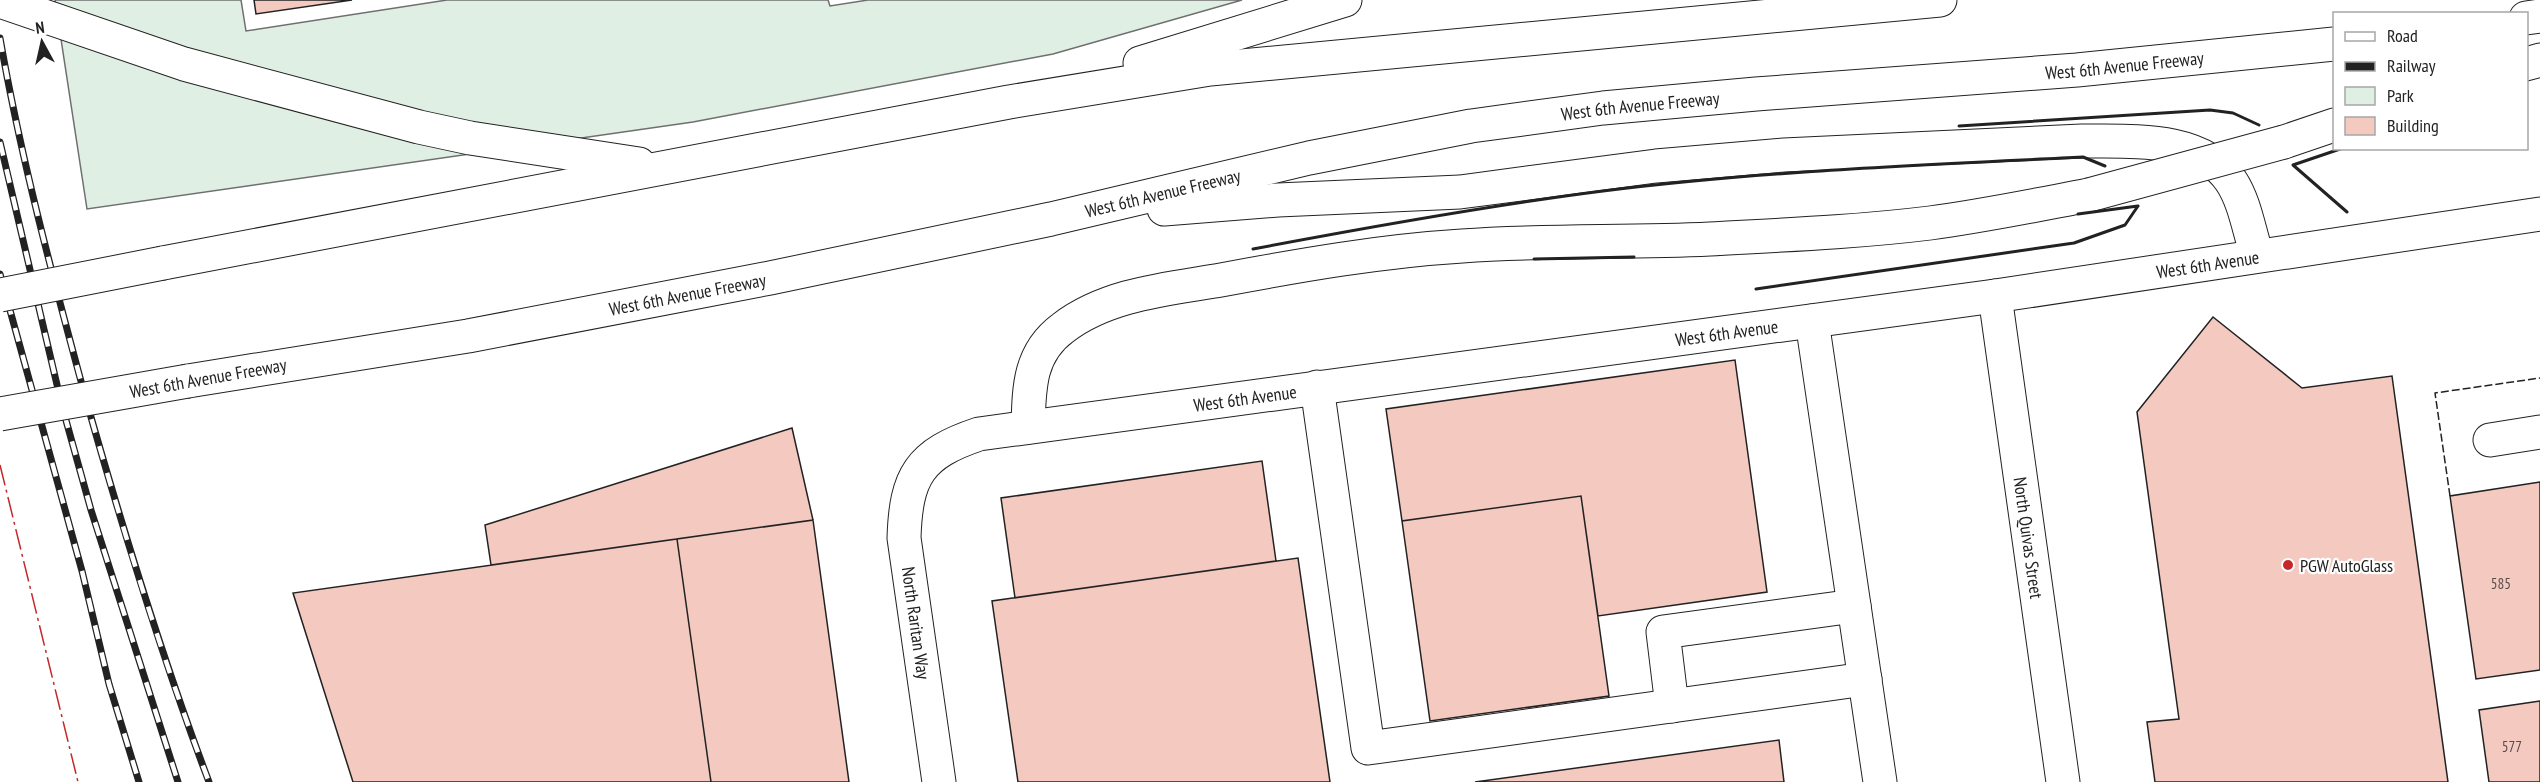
<svg xmlns="http://www.w3.org/2000/svg" width="2540" height="782" viewBox="0 0 2540 782" font-family="'PT Sans Narrow',sans-serif">
	<style>
		.green { fill: #e0efe3; stroke: #6f6f6f; stroke-width: 1.5 }
		.building { fill: #f3c9c0; stroke: #222; stroke-width: 1.5 }
		.lines { fill: none; stroke-linecap: round; stroke-linejoin: round }
		.minor-casing { stroke: #222; stroke-width: 35 }
		.highway-casing { stroke: #222; stroke-width: 35 }
		.minor { stroke: #fff; stroke-width: 33 }
		.highway { stroke: #fff; stroke-width: 33 }
		.rail-casing { stroke: #222; stroke-width: 7 }
		.rail { stroke: #fff; stroke-width: 4.5; stroke-dasharray: 14; stroke-linecap: butt }
		.highway-bridge-casing { stroke: #222; stroke-width: 35; stroke-linecap: butt }
		.highway-bridge { stroke: #fff; stroke-width: 33 }
		.fence { stroke: #222; stroke-width: 1.5; stroke-dasharray: 8 3; stroke-linecap: butt }
		.wall { stroke: #222; stroke-width: 3 }
		.power { stroke: #c62828; stroke-width: 1.5; stroke-dasharray: 21 4.5 3 4.5; stroke-linecap: butt }
		.poi-dot { fill: #c62828; stroke: #fff; stroke-width: 2 }
		.labels { text-anchor: middle; dominant-baseline: central; stroke-width: 4.5; stroke-linejoin: round; paint-order: stroke }
		.number-label { font-size: 15px; fill: #564c4a }
		.street-label { font-size: 18px; fill: #222; stroke: #fff }
		.poi-label { font-size: 18px; fill: #222; stroke: #fff; text-anchor: start }
	</style>
	<rect width="100%" height="100%" fill="#fff"/>
	<path class="green" d="M55,0H241L246,31L447,0H828L830,6L868,0H1242L1053,54L693,122L87,209Z"/>
	<path class="building" d="M254,0H352L256,14Z
		M2213,317L2302,388L2392,376L2448,782H2155L2147,722L2179,719L2137,412Z
		M1735,360L1767,592L1598,616L1581,496L1402,521L1386,409Z
		M792,428L813,520L491,565L485,525Z
		M1262,461L1276,561L1015,598L1001,498Z
		M2540,482V670L2476,679L2450,496Z
		M1581,496L1609,696L1430,721L1402,521Z
		M813,520L849,782H711L677,539Z
		M677,539L711,782H353L293,593Z
		M1298,558L1330,782H1018L992,601Z
		M2540,701V782H2489L2479,710Z
		M1779,740L1784,782H1475Z"/>
	<g class="lines">
		<g class="minor-casing">
			<g id="minor">
				<path id="s1" d="M1995,296L2063,782"/>
				<path d="M1812,321L1880,782"/>
				<path d="M1317,387L1368,748L1865,679"/>
				<path d="M2490,440L2540,432"/>
				<path d="M1672,706L1663,632L1854,606"/>
				<path id="s2" d="M939,782L904,538C906,476 919,454 979,434L1995,296L2540,214"/>
			</g>
		</g>
		<g class="highway-casing">
			<g id="highway">
				<path d="M0,1L184,64L419,127L470,138L639,164"/>
				<path d="M2526,18L2540,16"/>
				<path d="M1140,63L1345,0"/>
				<path d="M2526,64L2540,60"/>
				<path d="M2284,142L2334,125"/>
				<path d="M1164,209L1278,200L1460,192L1656,166L1784,155L2082,141C2129,142 2201,135 2231,181C2245,202 2249,231 2257,255"/>
				<path d="M163,263L1009,102L1210,69L1940,0"/>
				<path id="s3" d="M188,381L468,336L770,278L1051,219L1309,158L1471,126L1603,108L1756,94L2077,70L2334,44"/>
				<path d="M1028,427C1029,388 1029,353 1063,328C1107,294 1168,289 1221,280C1301,265 1381,251 1462,246C1545,240 1628,243 1710,239C1783,235 1857,232 1930,223C1983,216 2036,205 2089,195"/>
			</g>
		</g>
		<use href="#minor" class="minor"/>
		<use href="#highway" class="highway"/>
		<g class="rail-casing">
			<path id="rail" d="M0,38C21,159 53,278 85,396C122,527 161,655 209,782
				M0,142L62,406L91,510L178,782
				M0,274L82,571L109,684L139,782"/>
		</g>
		<use href="#rail" class="rail"/>
		<g class="highway-bridge-casing">
			<path id="highway-bridge" d="M2089,195L2284,142
				M0,295L163,263
				M0,414L188,381"/>
		</g>
		<use href="#highway-bridge" class="highway-bridge"/>
		<path class="fence" d="M2450,496L2435,393L2540,378"/>
		<path class="wall" d="M1959,126L2210,110L2233,113L2259,125
			M2343,148L2293,165L2347,212
			M2078,214L2138,206
			M1253,249C1369,227 1485,206 1603,191C1762,171 1923,165 2083,157L2105,166
			M1534,259L1634,257
			M1756,289L2074,243L2125,225L2138,206"/>
		<path class="power" d="M0,465L78,782"/>
	</g>
	<circle class="poi-dot" cx="2288" cy="565" r="6"/>
	<g class="labels">
		<g class="number-label">
			<text x="2501" y="583">585</text>
			<text x="2512" y="746">577</text>
		</g>
		<g class="street-label">
			<text stroke="none"><textPath href="#s3" startOffset="1965">West 6th Avenue Freeway</textPath></text>
			<text stroke="none"><textPath href="#s3" startOffset="1479">West 6th Avenue Freeway</textPath></text>
			<text stroke="none"><textPath href="#s3" startOffset="993">West 6th Avenue Freeway</textPath></text>
			<text stroke="none"><textPath href="#s2" startOffset="1628">West 6th Avenue</textPath></text>
			<text stroke="none"><textPath href="#s3" startOffset="507">West 6th Avenue Freeway</textPath></text>
			<text stroke="none"><textPath href="#s2" startOffset="1142">West 6th Avenue</textPath></text>
			<text transform="translate(208 378) rotate(-10)">West 6th Avenue Freeway</text>
			<text stroke="none"><textPath href="#s2" startOffset="656">West 6th Avenue</textPath></text>
			<text stroke="none"><textPath href="#s1" startOffset="244">North Quivas Street</textPath></text>
			<text transform="translate(916 623) rotate(82)">North Raritan Way</text>
		</g>
		<g class="poi-label">
			<text x="2300" y="565">PGW AutoGlass</text>
		</g>
	</g>
	<rect x="2333" y="12" width="195" height="138" fill="#ffffff" stroke="#a7a7a7" stroke-width="1.5"/>
	<rect x="2345" y="32" width="30" height="9" fill="#ffffff" stroke="#a7a7a7" stroke-width="1.5"/>
	<text x="2387" y="42" font-size="18" fill="#222222">Road</text>
	<rect x="2345" y="62" width="30" height="9" fill="#222222" stroke="#a7a7a7" stroke-width="1.5"/>
	<text x="2387" y="72" font-size="18" fill="#222222">Railway</text>
	<rect x="2345" y="87" width="30" height="18" fill="#e0efe3" stroke="#a7a7a7" stroke-width="1.5"/>
	<text x="2387" y="102" font-size="18" fill="#222222">Park</text>
	<rect x="2345" y="117" width="30" height="18" fill="#f3c9c0" stroke="#a7a7a7" stroke-width="1.5"/>
	<text x="2387" y="132" font-size="18" fill="#222222">Building</text>
	<g transform="translate(42 42) rotate(352)" stroke="#ffffff" stroke-width="4.5" paint-order="stroke">
	<path d="M0-4.5L10 22L0 15L-10 22Z" fill="#222222"/>
	<text y="-9" font-size="16" font-weight="bold" text-anchor="middle" fill="#222222">N</text>
	</g>
</svg>
